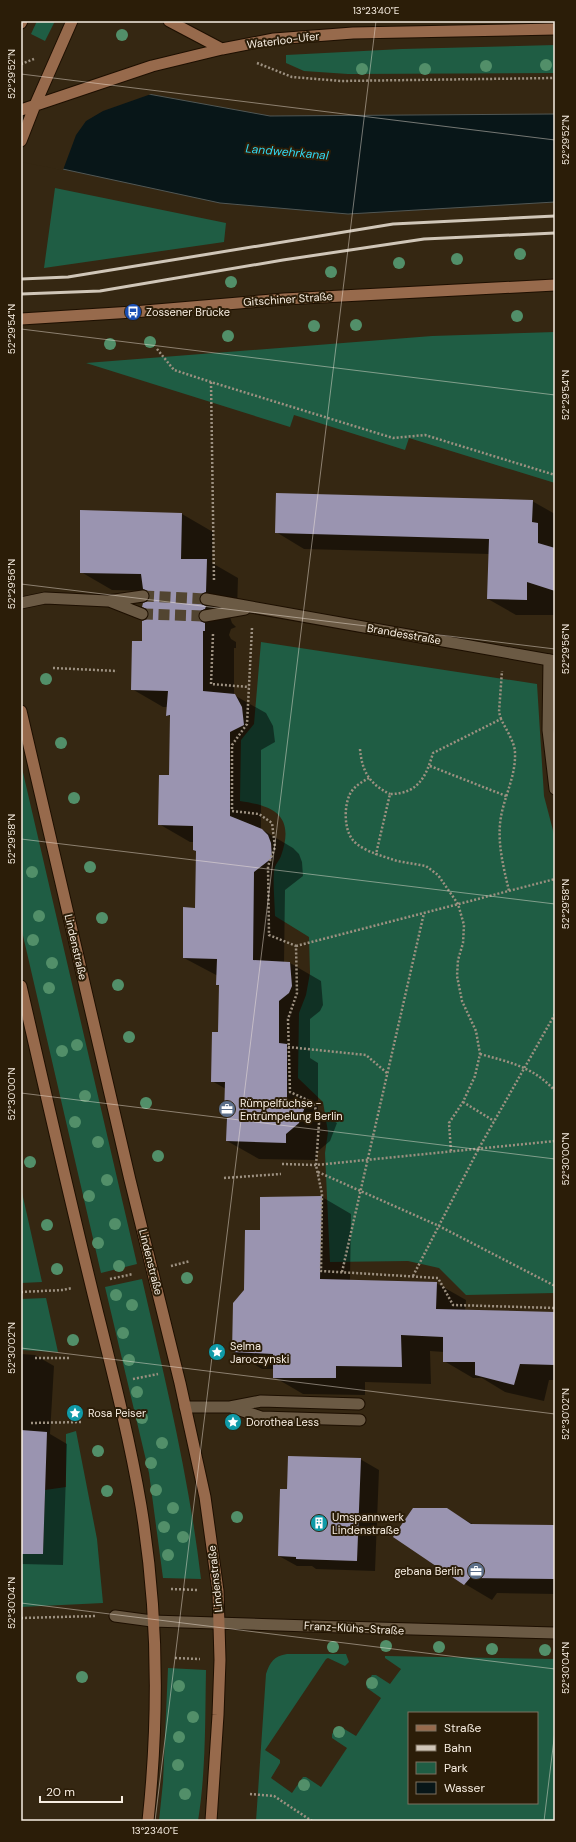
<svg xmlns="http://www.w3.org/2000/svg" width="576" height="1842" viewBox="0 0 576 1842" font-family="'DM Sans',sans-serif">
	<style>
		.green { fill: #1f5d44; fill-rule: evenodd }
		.water { fill: #081618; stroke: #505755 }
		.pier { fill: #352712 }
		.shadow { fill: #0007 }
		.building { fill: #9a94b0 }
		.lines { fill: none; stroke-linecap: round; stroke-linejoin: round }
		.minor-tunnel { stroke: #524531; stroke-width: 11; stroke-dasharray: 11 5.5; stroke-linecap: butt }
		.service-casing { stroke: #1d0f00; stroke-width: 13 }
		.minor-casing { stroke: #1d0f00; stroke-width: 13 }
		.secondary-casing { stroke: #1d0f00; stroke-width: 13 }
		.path { stroke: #9d9181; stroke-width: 2.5; stroke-dasharray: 2 2; stroke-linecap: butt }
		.service { stroke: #6b5a44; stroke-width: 11 }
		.minor { stroke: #6b5a44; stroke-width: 11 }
		.secondary { stroke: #976a4c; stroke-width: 11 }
		.rail { stroke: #d0c6b8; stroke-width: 3 }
		.tree { fill: #528f69 }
		.ticks { fill: none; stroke: #f8eee2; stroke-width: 1; stroke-opacity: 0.45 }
		.labels { text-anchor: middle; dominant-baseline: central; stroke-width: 4; stroke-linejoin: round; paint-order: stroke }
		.street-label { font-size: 11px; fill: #f8eee2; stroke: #2b1d08 }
		.poi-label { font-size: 11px; fill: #f8eee2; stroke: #2b1d08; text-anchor: start }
		.water-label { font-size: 12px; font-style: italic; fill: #31daf3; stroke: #2b1d08 }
		.neatline { fill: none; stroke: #f8eee2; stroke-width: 1.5 }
		.ticks-label { font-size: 10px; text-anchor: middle; fill: #f8eee2 }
	</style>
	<rect width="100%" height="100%" fill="#352712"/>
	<path class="green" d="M37,21H55L45,41L31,34Z
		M555,45V73L348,74L304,71L286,63V55L402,49Z
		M55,188L226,223L224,242L44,268Z
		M555,332V483L409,438L405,450L294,415L290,427L86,363L432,336Z
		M261,642L537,684L544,796L555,838V1293L466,1295L439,1268L408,1261L330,1262L325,1153L328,1132L323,1102L298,1078L299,1013L306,995L310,973L309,937L275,916C275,905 272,875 275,867C276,863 280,860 281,856C295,816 275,806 240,801L241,740L254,724Z
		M21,764L137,1264L101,1273L21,927Z
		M21,1188L42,1282L21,1283Z
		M142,1279C165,1379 189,1477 201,1579L163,1578L149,1473L105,1287Z
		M46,1298L58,1352L21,1350V1299Z
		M76,1431L97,1539L103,1603L21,1607V1554H43L45,1490L66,1487V1434Z
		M287,1654H346L349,1662L345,1666L328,1658L326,1659L265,1750L280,1760V1763L271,1778L292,1793L303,1777H306L321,1787L347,1748L332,1738V1734L337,1727H341L356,1736L381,1698L367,1688L366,1684L372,1675H376L390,1684L401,1669L385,1658V1656L555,1659V1821H256L266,1674C270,1662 274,1656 287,1654ZM409,1713H537V1803H409Z
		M168,1668L206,1670C205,1720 206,1771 198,1821H159L163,1782Z"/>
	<path class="water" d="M21,71L270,116L555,114V202L348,214L220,203L21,160Z"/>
	<path class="pier" d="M21,69L154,93L103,111L86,121L76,135L63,170L21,162Z"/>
	<path class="shadow" d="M532,501L555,514V615H516L488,599L489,554L304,549L276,532Z
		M182,514L213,532L212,563L238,578L237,610L230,617L232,623L236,627L231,629L229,635L231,639L236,642V648H234V695L266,713L273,726L275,742L261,750V829L293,848L299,854L302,862L303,876L285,890L284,963H290L321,981L323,1005L320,1011L310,1019V1058L318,1063V1112L337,1123L330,1141L317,1152V1160L259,1159L227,1141L226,1089L212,1081L219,1033L220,986L217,985L218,976L184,958L196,909L197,852L194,850V842H190L159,824L170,776L171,717L167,715L168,707H163L132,689L150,613L148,602L151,595L148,591L112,590L81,572Z
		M322,1197L351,1214L350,1281L436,1283L466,1300L465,1311L555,1313V1380H549L544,1401L505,1392L482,1378H473L444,1361V1352L430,1351L431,1384L365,1382V1395L303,1394L274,1377V1369H262L233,1352L245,1290L261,1231Z
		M21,1354L35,1355L54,1366L50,1434L67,1444L63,1565L21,1564Z
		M360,1459L379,1470L375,1571L316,1569L312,1566H297L279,1556L288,1490Z
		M447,1509L474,1525L555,1526V1594L497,1593L492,1600L465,1584Z"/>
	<path class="building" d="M276,493L533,500L532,522L538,523V543L555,548V591L527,582V600L487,599L489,539L275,533Z
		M80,510L182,513L181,559H207L206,592L201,594L199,598L201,604L206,606L205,609L200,611L198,617L200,621L205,623V631H203V691L235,694L242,707L244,725L230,732V816L262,829L268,835L271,843L272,858L254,872L253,960L290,962L292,986L289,993L279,1001V1043L287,1044V1104H306L299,1123L286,1134V1143L226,1141L227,1117H224L225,1082H211L212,1032H218L219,985H216L217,959L183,958V907L195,908L196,851L193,850V826L158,825L159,775H169L170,715L166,716L168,691L131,690L132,641H142V621L147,619L149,613L147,609L142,607L143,603L148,601L150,595L148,591L143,589L141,574L80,573Z
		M322,1196L320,1279L437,1282L436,1309L555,1312V1365L520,1364L514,1385L475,1375V1362H443V1337L401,1335L402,1367L336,1366V1378H273V1354L232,1352L233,1303L244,1290L245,1230H260V1197Z
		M21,1430L47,1432L43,1554H21Z
		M288,1456L361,1458L357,1561L296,1559V1557L278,1556L280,1489H287Z
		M413,1508H447L471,1524L555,1525V1579L470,1578L464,1585L393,1537Z"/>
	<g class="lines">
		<path class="minor-tunnel" d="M143,596L206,599
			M142,614L205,616"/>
		<g class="service-casing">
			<path id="service" d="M549,660L548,730L555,789
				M185,1407H230L261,1401L359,1404
				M231,1407L261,1417L360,1420
				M115,1616L152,1621"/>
		</g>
		<g class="minor-casing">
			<path id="minor" d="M206,599L555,661
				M109,601L142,614
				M21,603L45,598L108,601L143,596
				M205,616L245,609
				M152,1621C286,1625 421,1630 555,1633"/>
		</g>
		<g class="secondary-casing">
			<path id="secondary" d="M169,21L222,49
				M21,23L22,21
				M21,110L152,66L222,49L274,39L353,33L555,29
				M21,141L35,105L72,21
				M21,319L133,312L284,299L555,285
				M21,711L130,1180L180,1383L205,1497L218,1591L220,1660L218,1715L211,1821
				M21,986C46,1095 71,1205 98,1314C114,1378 130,1441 141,1506C158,1609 159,1717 148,1821"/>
		</g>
		<path class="path" d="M257,63L292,77L341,81L555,78
			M21,64L34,59
			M157,349L174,370L211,382L393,438L425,435L555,475
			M211,382L214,581
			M252,628L247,724L232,745V811L259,814L272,823L275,847L268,866L269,935L296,946L297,993L288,1019L290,1092L314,1103L319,1123L316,1165L322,1194L321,1271L438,1278L453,1305L555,1308
			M213,634L211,684L249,687
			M53,668L117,671
			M501,719L499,712L502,671
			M360,749C362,771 369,784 390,794
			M430,766L506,796
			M369,778C362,782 354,786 350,794C344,806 344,828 352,839C357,846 368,851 376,854
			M296,946L555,879
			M288,1047L366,1055L387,1073
			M480,1054C509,1062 534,1067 555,1091
			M463,1102L494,1121
			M451,1151L449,1123L463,1102L475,1076L480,1054L476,1031L462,1001L457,976L458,960L463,943L464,925L458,904L438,875L426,866L397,861L376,854L390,794C418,794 426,777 433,753L501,719C505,728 515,742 515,753C516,778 502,800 500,824C498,847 504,869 509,891
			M282,1164L316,1165L555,1141
			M318,1172L439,1226L555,1286
			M224,1178L281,1174
			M171,1266L190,1261
			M342,1272L424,913
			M413,1276L479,1148L555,1014
			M110,1279L133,1274
			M21,1292L63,1290L72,1288
			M35,1358H69
			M133,1379L158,1374
			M31,1423L83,1422
			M171,1589L198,1590
			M21,1618L96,1616
			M175,1658L200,1659
			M250,1794L274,1796L312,1821"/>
		<use href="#service" class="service"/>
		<use href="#minor" class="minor"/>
		<use href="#secondary" class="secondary"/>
		<path class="rail" d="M21,279L68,277L393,224L555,216
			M21,294L100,291L283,260L424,239L555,233"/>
	</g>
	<g class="tree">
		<circle cx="122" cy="35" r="6"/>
		<circle cx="546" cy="65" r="6"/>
		<circle cx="486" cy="66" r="6"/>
		<circle cx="362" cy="69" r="6"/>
		<circle cx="425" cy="69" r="6"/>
		<circle cx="520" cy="254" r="6"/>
		<circle cx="457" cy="259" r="6"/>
		<circle cx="399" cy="263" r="6"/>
		<circle cx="331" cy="272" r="6"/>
		<circle cx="231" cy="282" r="6"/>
		<circle cx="517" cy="316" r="6"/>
		<circle cx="356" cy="325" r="6"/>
		<circle cx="314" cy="326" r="6"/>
		<circle cx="228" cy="336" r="6"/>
		<circle cx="150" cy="342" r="6"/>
		<circle cx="110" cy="344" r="6"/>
		<circle cx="46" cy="679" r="6"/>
		<circle cx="61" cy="743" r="6"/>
		<circle cx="74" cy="798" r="6"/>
		<circle cx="90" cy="867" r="6"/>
		<circle cx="32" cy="872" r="6"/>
		<circle cx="39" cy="916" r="6"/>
		<circle cx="102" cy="918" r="6"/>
		<circle cx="33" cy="940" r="6"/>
		<circle cx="52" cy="963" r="6"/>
		<circle cx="118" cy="985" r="6"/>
		<circle cx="49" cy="988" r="6"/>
		<circle cx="129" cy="1037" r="6"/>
		<circle cx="77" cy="1045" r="6"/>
		<circle cx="62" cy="1051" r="6"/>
		<circle cx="85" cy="1096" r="6"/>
		<circle cx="146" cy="1103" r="6"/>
		<circle cx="75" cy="1122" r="6"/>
		<circle cx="98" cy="1142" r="6"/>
		<circle cx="158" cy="1156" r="6"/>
		<circle cx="30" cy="1162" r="6"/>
		<circle cx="107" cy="1180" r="6"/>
		<circle cx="89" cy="1196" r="6"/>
		<circle cx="115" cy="1224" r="6"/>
		<circle cx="47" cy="1225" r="6"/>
		<circle cx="98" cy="1243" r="6"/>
		<circle cx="119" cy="1266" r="6"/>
		<circle cx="57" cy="1269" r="6"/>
		<circle cx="187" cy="1278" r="6"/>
		<circle cx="116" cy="1295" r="6"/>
		<circle cx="132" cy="1305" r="6"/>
		<circle cx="123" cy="1333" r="6"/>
		<circle cx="73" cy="1340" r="6"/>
		<circle cx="129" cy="1360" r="6"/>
		<circle cx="137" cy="1392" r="6"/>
		<circle cx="142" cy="1418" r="6"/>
		<circle cx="162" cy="1443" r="6"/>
		<circle cx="98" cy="1451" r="6"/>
		<circle cx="151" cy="1463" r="6"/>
		<circle cx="156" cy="1490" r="6"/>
		<circle cx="107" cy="1491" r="6"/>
		<circle cx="173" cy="1508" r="6"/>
		<circle cx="237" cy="1517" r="6"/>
		<circle cx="164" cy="1527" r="6"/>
		<circle cx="183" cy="1537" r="6"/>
		<circle cx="168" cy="1555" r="6"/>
		<circle cx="386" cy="1646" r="6"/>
		<circle cx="333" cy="1647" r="6"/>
		<circle cx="439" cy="1647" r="6"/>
		<circle cx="492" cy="1649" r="6"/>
		<circle cx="545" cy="1650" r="6"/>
		<circle cx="82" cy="1677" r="6"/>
		<circle cx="372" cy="1683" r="6"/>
		<circle cx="179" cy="1686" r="6"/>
		<circle cx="193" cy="1717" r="6"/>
		<circle cx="339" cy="1732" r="6"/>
		<circle cx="179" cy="1737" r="6"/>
		<circle cx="178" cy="1765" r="6"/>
		<circle cx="304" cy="1785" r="6"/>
		<circle cx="185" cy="1794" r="6"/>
	</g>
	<path class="ticks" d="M21,74L555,140M21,329L555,395M21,584L555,649M21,839L555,904M21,1093L555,1159M21,1348L555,1414M21,1603L555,1669M155,1821L376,21M544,1821L555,1731"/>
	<defs>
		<g id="bus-disc" transform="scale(0.9)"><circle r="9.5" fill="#1a4fb4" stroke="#2b1d08"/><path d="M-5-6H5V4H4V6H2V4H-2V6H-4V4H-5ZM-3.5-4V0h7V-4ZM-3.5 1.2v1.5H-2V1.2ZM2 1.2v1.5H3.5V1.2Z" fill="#fff"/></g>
		<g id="office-disc" transform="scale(0.9)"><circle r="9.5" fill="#5c6f8a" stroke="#2b1d08"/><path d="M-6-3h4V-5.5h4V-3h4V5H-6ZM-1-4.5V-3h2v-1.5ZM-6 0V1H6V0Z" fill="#fff"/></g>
		<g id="sight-disc" transform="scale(0.9)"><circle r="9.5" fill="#0f9aa8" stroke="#2b1d08"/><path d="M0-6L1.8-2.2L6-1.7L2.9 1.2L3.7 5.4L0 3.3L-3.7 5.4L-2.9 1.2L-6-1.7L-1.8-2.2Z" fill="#fff"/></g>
		<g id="building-disc" transform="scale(0.9)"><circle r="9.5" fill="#0f9aa8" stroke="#2b1d08"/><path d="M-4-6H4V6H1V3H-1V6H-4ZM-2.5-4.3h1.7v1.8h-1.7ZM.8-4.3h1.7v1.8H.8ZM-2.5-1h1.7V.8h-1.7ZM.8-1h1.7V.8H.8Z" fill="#fff"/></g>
	</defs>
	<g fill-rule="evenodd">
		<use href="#bus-disc" x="133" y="312"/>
		<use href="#office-disc" x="227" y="1109"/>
		<use href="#sight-disc" x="217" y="1352"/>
		<use href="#sight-disc" x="75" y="1413"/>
		<use href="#sight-disc" x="233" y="1422"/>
		<use href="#building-disc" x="319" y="1523"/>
		<use href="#office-disc" x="476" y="1571"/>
	</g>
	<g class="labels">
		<g class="street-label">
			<text transform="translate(283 40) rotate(-7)">Waterloo-Ufer</text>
			<text transform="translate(288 299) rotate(-4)">Gitschiner Straße</text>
			<text transform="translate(404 634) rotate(10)">Brandesstraße</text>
			<text transform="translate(76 947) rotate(77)">Lindenstraße</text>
			<text transform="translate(151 1262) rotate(76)">Lindenstraße</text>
			<text transform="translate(215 1579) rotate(-96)">Lindenstraße</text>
			<text transform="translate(354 1628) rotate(3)">Franz-Klühs-Straße</text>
		</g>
		<g class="poi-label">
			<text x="146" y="312">Zossener Brücke</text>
			<text x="240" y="1103">Rümpelfüchse -<tspan x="240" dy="13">Entrümpelung Berlin</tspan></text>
			<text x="230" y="1346">Selma<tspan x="230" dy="13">Jaroczynski</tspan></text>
			<text x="88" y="1413">Rosa Peiser</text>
			<text x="246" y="1422">Dorothea Less</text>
			<text x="332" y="1517">Umspannwerk<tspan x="332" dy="13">Lindenstraße</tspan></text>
			<text x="463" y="1571" text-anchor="end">gebana Berlin</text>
		</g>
		<g class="water-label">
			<text transform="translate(287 152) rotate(5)">Landwehrkanal</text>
		</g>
	</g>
	<rect width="576" height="1842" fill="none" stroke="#2b1d08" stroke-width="44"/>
	<rect x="408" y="1712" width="130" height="92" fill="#2b1d08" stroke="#7d715f"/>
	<rect x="416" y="1725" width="20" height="6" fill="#976a4c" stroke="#7d715f"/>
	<text x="444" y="1732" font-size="12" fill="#f8eee2">Straße</text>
	<rect x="416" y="1745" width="20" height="6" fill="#d0c6b8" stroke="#7d715f"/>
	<text x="444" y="1752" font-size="12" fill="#f8eee2">Bahn</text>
	<rect x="416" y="1762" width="20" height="12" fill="#1f5d44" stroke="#7d715f"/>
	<text x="444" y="1772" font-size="12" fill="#f8eee2">Park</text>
	<rect x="416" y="1782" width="20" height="12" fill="#081618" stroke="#7d715f"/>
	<text x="444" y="1792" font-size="12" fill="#f8eee2">Wasser</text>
	<path d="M40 1796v6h82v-6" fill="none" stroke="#f8eee2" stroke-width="2"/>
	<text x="46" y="1796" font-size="12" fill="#f8eee2" stroke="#2b1d08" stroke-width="3" paint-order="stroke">20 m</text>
	<rect x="22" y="22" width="532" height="1798" class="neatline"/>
	<g class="ticks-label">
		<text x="376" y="14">13°23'40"E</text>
		<text transform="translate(11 74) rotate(-90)" y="4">52°29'52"N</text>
		<text transform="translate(565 140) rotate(-90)" y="4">52°29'52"N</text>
		<text transform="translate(11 329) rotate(-90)" y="4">52°29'54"N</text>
		<text transform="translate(565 395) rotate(-90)" y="4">52°29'54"N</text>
		<text transform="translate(11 584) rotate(-90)" y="4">52°29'56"N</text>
		<text transform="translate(565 649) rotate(-90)" y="4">52°29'56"N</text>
		<text transform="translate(11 839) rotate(-90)" y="4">52°29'58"N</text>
		<text transform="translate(565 904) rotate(-90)" y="4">52°29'58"N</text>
		<text transform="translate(11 1094) rotate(-90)" y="4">52°30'00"N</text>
		<text transform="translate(565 1159) rotate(-90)" y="4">52°30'00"N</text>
		<text transform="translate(11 1348) rotate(-90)" y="4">52°30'02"N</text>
		<text transform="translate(565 1414) rotate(-90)" y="4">52°30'02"N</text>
		<text transform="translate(11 1603) rotate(-90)" y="4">52°30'04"N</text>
		<text transform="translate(565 1668) rotate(-90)" y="4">52°30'04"N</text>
		<text x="155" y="1834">13°23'40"E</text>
	</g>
</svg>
